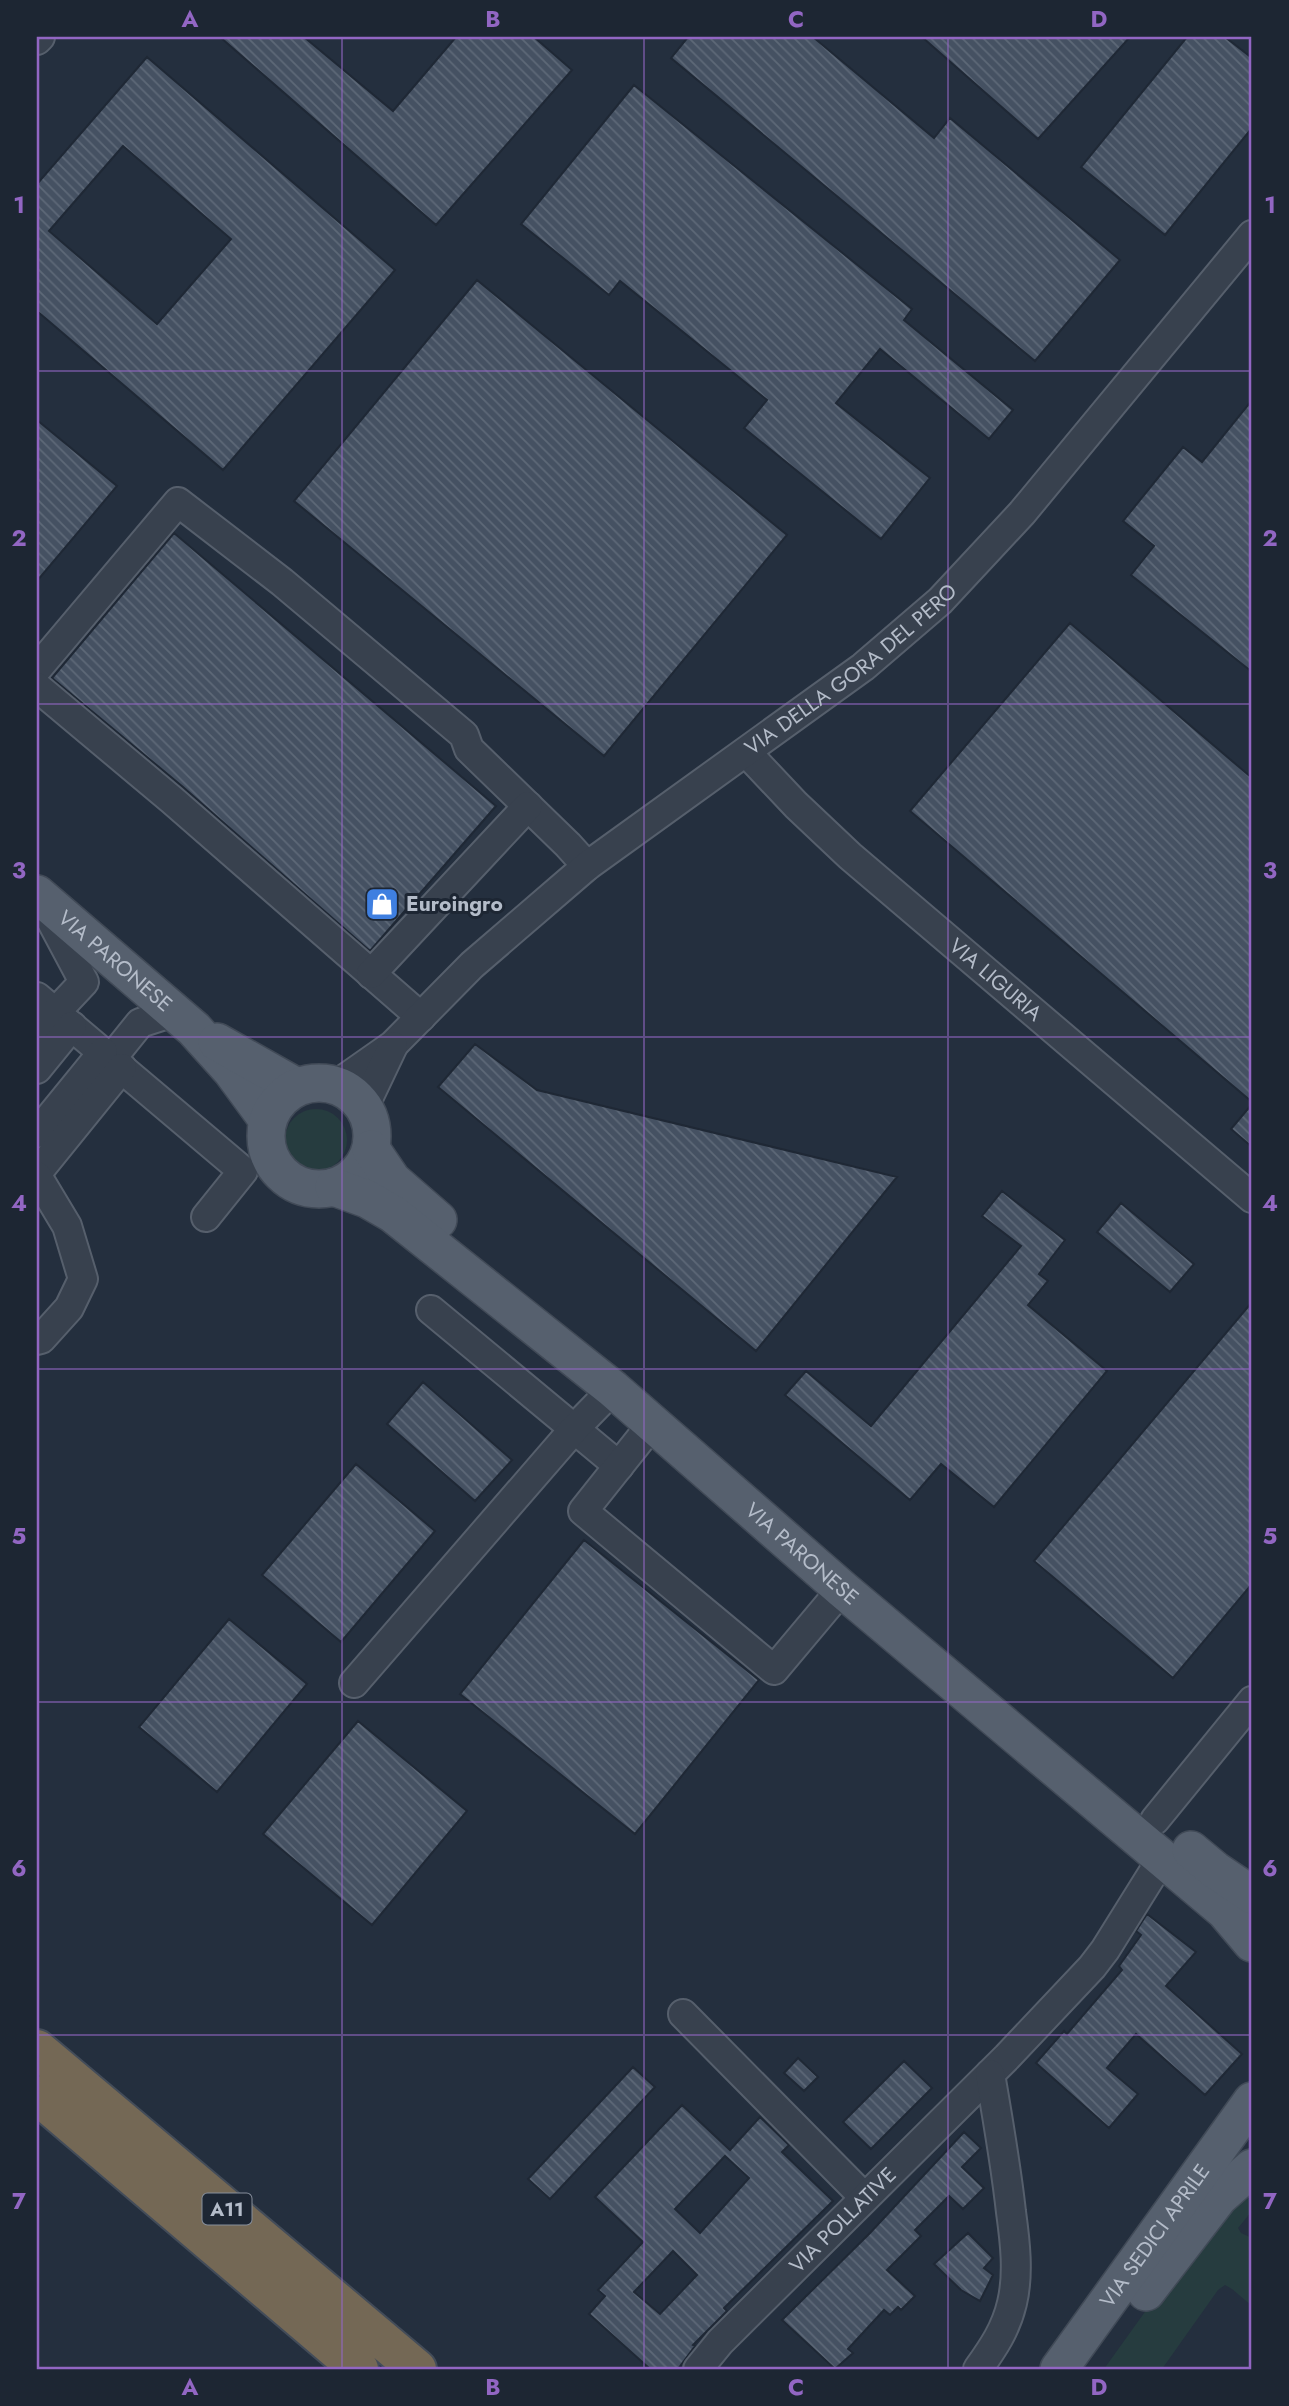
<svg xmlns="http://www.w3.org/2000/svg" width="1289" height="2406" viewBox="0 0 1289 2406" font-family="Jost,sans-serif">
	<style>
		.grass { fill: #263c3f }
		.building { fill: url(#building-back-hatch); stroke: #1f2835; stroke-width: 2; fill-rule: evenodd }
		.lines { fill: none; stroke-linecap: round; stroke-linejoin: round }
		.minor-casing { stroke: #565f6c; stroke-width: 32 }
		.major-casing { stroke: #414a57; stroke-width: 40 }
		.highway-casing { stroke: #434c59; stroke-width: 42 }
		.minor { stroke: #38414e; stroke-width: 28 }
		.major { stroke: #56606e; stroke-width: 37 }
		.highway { stroke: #746855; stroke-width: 38 }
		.grid { fill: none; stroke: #9266c3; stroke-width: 2; stroke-opacity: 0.55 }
		.labels { text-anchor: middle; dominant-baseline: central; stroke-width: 6; stroke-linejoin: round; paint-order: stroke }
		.shield { fill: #1d2633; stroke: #878f9c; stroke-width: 2 }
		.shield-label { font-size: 19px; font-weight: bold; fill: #b4bcc9 }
		.street-label { font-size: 21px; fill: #b4bcc9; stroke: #1d2633 }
		.poi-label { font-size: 21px; font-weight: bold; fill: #b4bcc9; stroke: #1d2633; text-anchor: start }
		.neatline { fill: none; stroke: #9266c3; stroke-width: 2.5 }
		.grid-label { font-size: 23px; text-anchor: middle; font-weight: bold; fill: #9266c3 }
	</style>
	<defs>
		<pattern id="building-back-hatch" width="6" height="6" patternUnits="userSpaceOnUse" patternTransform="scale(1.75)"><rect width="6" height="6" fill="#455162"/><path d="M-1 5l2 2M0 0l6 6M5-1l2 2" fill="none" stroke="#5d6877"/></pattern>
	</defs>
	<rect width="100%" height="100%" fill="#242f3e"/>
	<path class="grass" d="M285 1140a31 31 0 1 1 62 0a31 31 0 1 1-62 0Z
		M1252,2185V2211L1238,2228L1241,2233L1252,2238V2306L1232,2289L1225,2285L1218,2290L1162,2369H1104L1200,2235Z"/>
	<path class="building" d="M220,37H304L393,111L456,37H534L572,70L436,225Z
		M688,37H813L934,138L950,118L1120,260L1035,361L671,58Z
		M922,37H1130L1038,139Z
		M1187,37H1225L1252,58V128L1165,235L1081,167Z
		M147,57L395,270L223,470L37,311V184ZM123,146L231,239L157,324L49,231Z
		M634,85L912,309L904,320L1013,410L989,439L880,349L836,403L930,478L881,539L744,428L767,400L620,281L609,295L521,224Z
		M477,280L787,535L604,756L294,501Z
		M1252,400V672L1131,575L1154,546L1123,521L1183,447L1202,462Z
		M37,420L117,486L37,581Z
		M174,533L496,806L370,951L183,787L52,678Z
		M1070,623L1252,778V1102L910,811Z
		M475,1044L537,1090L897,1177L756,1351L438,1087Z
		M1252,1104V1147L1231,1129Z
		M1002,1191L1065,1240L1039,1274L1048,1281L1028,1305L1107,1371L994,1507L941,1464L910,1500L785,1395L806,1371L871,1426L1021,1246L982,1216Z
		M1121,1203L1194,1264L1170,1292L1097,1232Z
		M1252,1302V1584L1173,1678L1034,1561Z
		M423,1382L512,1460L475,1501L387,1424Z
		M356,1464L435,1531L341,1642L262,1575Z
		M584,1540L759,1680L635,1834L460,1694Z
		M229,1619L307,1684L217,1792L139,1727Z
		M358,1721L467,1811L372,1925L263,1834Z
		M1147,1914L1196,1952L1166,1986L1242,2054L1205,2095L1136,2034L1107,2068L1138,2094L1109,2128L1036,2063L1064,2031L1067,2034L1122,1970L1119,1966L1141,1935L1136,1931Z
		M798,2058L818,2077L804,2091L784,2073Z
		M904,2061L932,2088L871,2149L843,2122Z
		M633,2067L655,2087L550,2199L528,2179Z
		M682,2105L730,2150L760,2117L789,2145L782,2152L833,2201L724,2308L727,2311L693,2345L695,2346L678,2369H650L589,2314L605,2296L598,2290L643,2242L595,2197ZM725,2156L749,2178L700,2233L675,2209ZM673,2251L697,2275L660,2314L634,2292Z
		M964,2132L981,2148L962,2167L984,2188L963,2209L949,2196L915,2230L921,2236L887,2270L915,2296L901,2310L898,2307L890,2315L884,2310L848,2349L853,2353L835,2369L782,2320L870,2233Z
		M968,2233L993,2258L984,2268L993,2275L980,2301L961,2290L934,2264Z"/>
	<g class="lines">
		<g class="minor-casing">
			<g id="minor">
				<path d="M37,40L40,37"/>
				<path d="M37,669L178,502L282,582L464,735L469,749L568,845L587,866"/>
				<path d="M37,687L172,800L421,1017"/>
				<path id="s1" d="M746,752L796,805L850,856L1252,1198"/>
				<path d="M371,974L528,806"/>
				<path d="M37,997L243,1171L206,1217"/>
				<path d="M37,1032L84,982L44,907"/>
				<path d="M111,1059L140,1023L174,1012"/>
				<path d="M37,1069L72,1026"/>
				<path id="s2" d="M336,1085L393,1045L472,965L587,866L863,667L940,601L1022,513L1252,235"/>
				<path d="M364,1107L393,1046"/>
				<path d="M37,1133L103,1052"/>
				<path d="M37,1173L122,1068"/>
				<path d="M37,1176L67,1226L83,1279L69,1308L41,1339L37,1340"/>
				<path d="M431,1310L619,1466"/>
				<path d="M653,1423L583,1511L774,1670L842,1589"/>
				<path d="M354,1683L575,1428L613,1389"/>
				<path d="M1155,1820L1252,1701"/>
				<path d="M683,2014L864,2197"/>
				<path id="s3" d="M698,2369L720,2342L1007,2057L1092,1967L1105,1950L1163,1857"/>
				<path d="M978,2369C993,2348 1006,2329 1012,2303C1019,2274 1015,2241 1011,2212C1006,2166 998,2120 990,2074"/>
			</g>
		</g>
		<g class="major-casing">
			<g id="major">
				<path id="s4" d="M37,894L194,1029L231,1070L267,1119"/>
				<path d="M217,1042L297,1087"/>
				<circle cx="319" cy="1136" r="53"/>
				<path d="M371,1149L392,1180L438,1220"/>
				<path id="s5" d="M334,1187L367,1199L393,1214L613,1389L842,1589L1225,1911L1252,1943"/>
				<path d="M1191,1850L1215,1870L1252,1895"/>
				<path d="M1146,2292L1219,2197L1252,2168"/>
				<path id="s6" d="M1059,2369L1252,2101"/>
			</g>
		</g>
		<g class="highway-casing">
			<path id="highway" d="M37,2049L417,2369
				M37,2095L359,2369"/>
		</g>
		<use href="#minor" class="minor"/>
		<use href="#major" class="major"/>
		<use href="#highway" class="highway"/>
	</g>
	<path class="grid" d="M342,37V2369M644,37V2369M948,37V2369M37,371H1252M37,704H1252M37,1037H1252M37,1369H1252M37,1702H1252M37,2035H1252"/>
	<defs>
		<g id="shop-square" transform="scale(1.75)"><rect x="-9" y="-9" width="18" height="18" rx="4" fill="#3f7fe0" stroke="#1d2633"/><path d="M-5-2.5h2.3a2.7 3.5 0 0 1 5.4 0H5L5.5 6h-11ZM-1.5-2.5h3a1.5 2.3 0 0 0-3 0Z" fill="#fff"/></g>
	</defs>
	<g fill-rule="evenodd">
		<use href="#shop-square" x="382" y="904"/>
	</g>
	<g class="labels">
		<rect class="shield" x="202.5" y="2193.5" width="49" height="31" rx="5"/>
		<g class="shield-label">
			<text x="227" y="2209">A11</text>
		</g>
		<g class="street-label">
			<text stroke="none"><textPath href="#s2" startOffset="663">VIA DELLA GORA DEL PERO</textPath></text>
			<text stroke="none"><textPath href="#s4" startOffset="103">VIA PARONESE</textPath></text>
			<text stroke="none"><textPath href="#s1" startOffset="338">VIA LIGURIA</textPath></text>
			<text stroke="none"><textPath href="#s5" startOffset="597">VIA PARONESE</textPath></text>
			<text stroke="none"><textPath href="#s3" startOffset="208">VIA POLLATIVE</textPath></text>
			<text stroke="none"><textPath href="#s6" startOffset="164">VIA SEDICI APRILE</textPath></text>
		</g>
		<g class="poi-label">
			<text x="406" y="904">Euroingro</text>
		</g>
	</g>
	<rect width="1289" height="2406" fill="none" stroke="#1d2633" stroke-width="77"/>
	<rect x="38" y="38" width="1212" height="2330" class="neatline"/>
	<g class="grid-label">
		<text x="190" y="27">A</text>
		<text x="493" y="27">B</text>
		<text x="796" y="27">C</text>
		<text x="1099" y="27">D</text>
		<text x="19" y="213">1</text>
		<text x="1270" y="213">1</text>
		<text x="19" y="546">2</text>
		<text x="1270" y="546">2</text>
		<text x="19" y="878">3</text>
		<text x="1270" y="878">3</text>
		<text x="19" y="1211">4</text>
		<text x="1270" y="1211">4</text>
		<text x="19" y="1544">5</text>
		<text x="1270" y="1544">5</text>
		<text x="19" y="1876">6</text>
		<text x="1270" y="1876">6</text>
		<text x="19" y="2209">7</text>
		<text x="1270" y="2209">7</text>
		<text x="190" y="2395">A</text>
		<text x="493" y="2395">B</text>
		<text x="796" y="2395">C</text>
		<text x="1099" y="2395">D</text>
	</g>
</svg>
